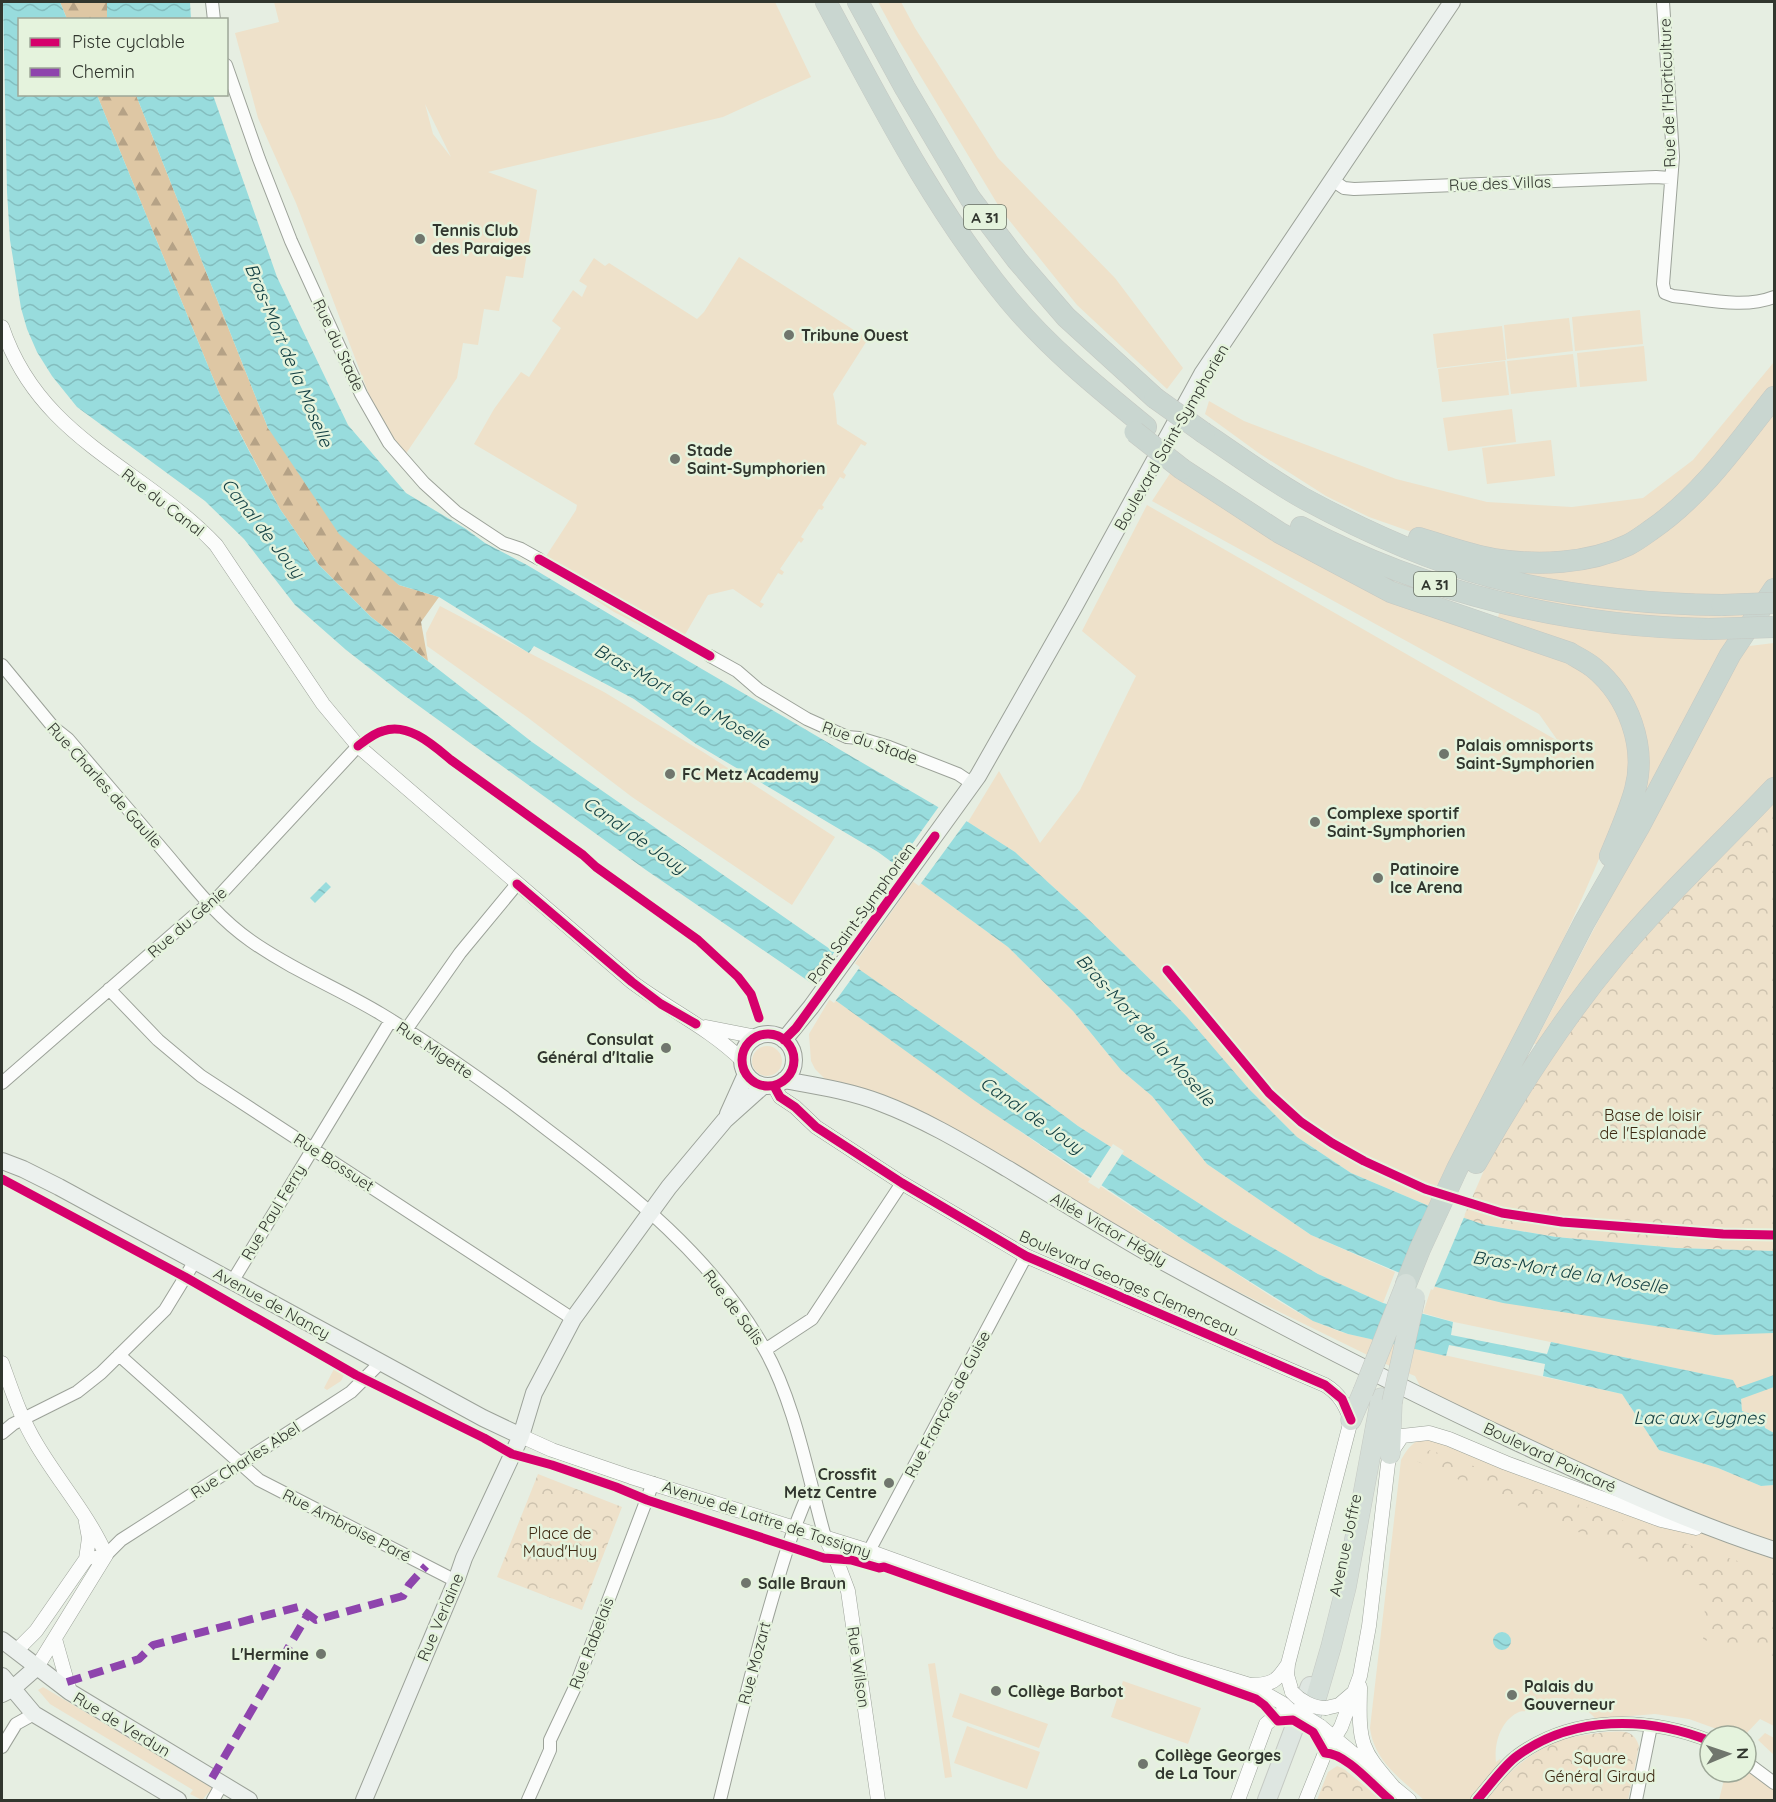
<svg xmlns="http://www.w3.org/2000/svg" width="1776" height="1802" viewBox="0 0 1776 1802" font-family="Quicksand,sans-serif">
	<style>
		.green { fill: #eee1ca; fill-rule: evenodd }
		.forest { fill: url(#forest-firs) }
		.park { fill: url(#park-crowns) }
		.water { fill: url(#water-waves) }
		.pier { fill: #e6eee2 }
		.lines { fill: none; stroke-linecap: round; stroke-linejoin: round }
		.minor-tunnel { stroke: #c2c9be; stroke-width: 12; stroke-dasharray: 12 6; stroke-linecap: butt }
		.minor-casing { stroke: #9ca299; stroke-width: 14 }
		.tertiary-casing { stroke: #9ca299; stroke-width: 15 }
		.secondary-casing { stroke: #9ca299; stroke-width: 18 }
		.primary-casing { stroke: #c5c9c3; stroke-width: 20 }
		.trunk-casing { stroke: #c5c9c3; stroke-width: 21 }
		.motorway-casing { stroke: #c5c9c3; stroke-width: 22 }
		.minor { stroke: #fbfcfb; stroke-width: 12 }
		.tertiary { stroke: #fbfcfb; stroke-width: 14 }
		.secondary { stroke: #ecf1ee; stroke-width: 16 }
		.primary { stroke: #dee6e1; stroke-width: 18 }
		.trunk { stroke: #d4ded8; stroke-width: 20 }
		.motorway { stroke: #c9d6d0; stroke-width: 21 }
		.tertiary-bridge-casing { stroke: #9ca299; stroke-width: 15; stroke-linecap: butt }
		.trunk-bridge-casing { stroke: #c5c9c3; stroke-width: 21; stroke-linecap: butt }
		.motorway-bridge-casing { stroke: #c5c9c3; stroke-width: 22; stroke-linecap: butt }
		.tertiary-bridge { stroke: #fbfcfb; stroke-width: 14 }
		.trunk-bridge { stroke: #d4ded8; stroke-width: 20 }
		.motorway-bridge { stroke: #c9d6d0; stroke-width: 21 }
		.quiet { stroke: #8e44ad; stroke-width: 8; stroke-dasharray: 15 8; stroke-linecap: butt }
		.cycleway-casing { stroke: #e5f3dd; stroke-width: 13 }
		.cycleway { stroke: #d6006c; stroke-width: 9 }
		.poi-dot { fill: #70766d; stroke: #e5f3dd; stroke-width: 2 }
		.labels { text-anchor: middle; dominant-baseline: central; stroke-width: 5; stroke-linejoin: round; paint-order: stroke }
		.shield { fill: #e5f3dd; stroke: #676f62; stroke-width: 1.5 }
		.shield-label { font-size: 15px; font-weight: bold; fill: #31362e }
		.street-label { font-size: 16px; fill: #31362e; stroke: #e5f3dd }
		.poi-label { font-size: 16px; font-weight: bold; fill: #31362e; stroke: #e5f3dd; text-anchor: start }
		.park-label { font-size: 16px; fill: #3e2912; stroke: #e5f3dd }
		.water-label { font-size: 18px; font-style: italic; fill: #144144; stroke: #e5f3dd }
	</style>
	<defs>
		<pattern id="forest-firs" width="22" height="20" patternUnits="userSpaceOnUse" patternTransform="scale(1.5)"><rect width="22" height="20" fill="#dec7a4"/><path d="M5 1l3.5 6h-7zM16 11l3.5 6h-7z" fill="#b5a286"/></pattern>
		<pattern id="park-crowns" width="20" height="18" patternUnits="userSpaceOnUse" patternTransform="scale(1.5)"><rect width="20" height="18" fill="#eee1ca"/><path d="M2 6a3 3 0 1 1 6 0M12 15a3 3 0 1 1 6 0" fill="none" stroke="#cdc2ae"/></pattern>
		<pattern id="water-waves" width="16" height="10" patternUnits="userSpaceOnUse" patternTransform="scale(1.5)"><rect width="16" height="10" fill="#98dcdd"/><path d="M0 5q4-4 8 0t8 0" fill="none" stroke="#83bdbe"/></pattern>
	</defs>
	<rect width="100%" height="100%" fill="#e6eee2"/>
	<path class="green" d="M274,2H775L811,77L723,117L488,172L537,190L523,278L506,276L499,311L484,309L478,345L463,343L457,378L405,455L376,413L296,203L258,118L235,33L279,22ZM425,104L451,157L433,134Z
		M878,2H901L915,28L998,158L1115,278L1183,368L1167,389L1077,305L1001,210L897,37Z
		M739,257L868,339L833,394L835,402L837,424L867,443L865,446L861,444L843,472L846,475L844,479L840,477L822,505L824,507L822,510L819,509L801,537L804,539L801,543L799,541L780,569L784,572L782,575L778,573L760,602L764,604L761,608L733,589L708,595L679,645L614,612L541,564L576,510L577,505L474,444L494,409L521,372L529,377L561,328L552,321L573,290L582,297L587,286L579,281L594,258L605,266L609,263L697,319L704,312Z
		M1640,310L1643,344L1575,351L1572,317Z
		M1569,318L1573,351L1507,359L1504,325Z
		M1502,326L1506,360L1437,368L1433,334Z
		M1644,346L1647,381L1580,387L1577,353Z
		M1573,354L1577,387L1511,394L1507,361Z
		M1505,361L1509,395L1442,402L1438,369Z
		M1774,362V584L1627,833L1614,822C1562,954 1494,1080 1429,1206L1351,1173L1297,1137L1248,1088L1158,987L1084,915L1015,852L968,822L999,771L1040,843L1080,790L1136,676L1082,631L1147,505L1558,741L1539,714L1152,501L1171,472L1321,564L1496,623L1514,568L1628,552L1715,463L1646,527L1584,552L1546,554L1491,551L1443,543L1369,517L1326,496L1260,454L1205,414L1209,401L1244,421L1396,479L1487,502L1572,507L1643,498L1693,460Z
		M1512,409L1516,442L1448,451L1443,418Z
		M1551,440L1555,476L1487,484L1482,448Z
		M440,606L604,692L703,752L835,837L792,905L632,797L527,717L427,646L426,633Z
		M1774,643V779L1539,1044H1534L1741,647Z
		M915,879L1008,947L1073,1011L1121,1070L1152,1096L1207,1164L1311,1235L1395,1272L1383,1303L1318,1274L1233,1225L1078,1126L978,1052L853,966Z
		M831,997C957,1087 1082,1178 1214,1259C1255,1285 1302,1321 1348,1334L1622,1394L1659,1450L1718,1468L1761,1486L1774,1485V1543L1733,1529L1514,1437L1420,1386L1415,1376L1390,1366L1078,1213L923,1121L834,1088L815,1069L811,1061L809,1034Z
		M752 1061a15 15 0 1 1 30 0a15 15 0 1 1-30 0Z
		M1432,1286L1758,1332L1774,1333V1433L1765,1428L1763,1419L1742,1411L1741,1399L1733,1380L1454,1322L1423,1313Z
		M334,1369L344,1375L341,1381L327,1390L324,1388Z
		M1433,1436L1774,1556V1726L1760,1719L1744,1736H1736L1689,1719L1655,1714L1596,1719C1583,1705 1563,1692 1543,1701C1536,1703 1537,1708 1529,1710C1526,1712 1522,1710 1517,1713C1500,1722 1494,1744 1496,1762L1500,1759L1501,1765L1469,1800H1424C1401,1779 1374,1761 1370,1728L1401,1460C1410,1444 1415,1440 1433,1436Z
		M935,1663L952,1777L945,1778L928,1664Z
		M1123,1681L1201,1708L1188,1744L1111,1717Z
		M43,1687L211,1787L212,1794L209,1792L202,1800L190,1794L193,1790L50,1704L38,1690Z
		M960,1693L1048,1724L1039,1748L952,1717Z
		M967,1726L1040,1752L1027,1789L954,1763Z
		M1765,1733L1774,1738V1755L1758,1740Z
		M1746,1768L1774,1787V1800H1719L1726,1772H1746Z"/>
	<path class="forest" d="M60,2H107V19H67Z
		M97,95H136L268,428L399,585L439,597L421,622L428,661L371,617L319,565L280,509L220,395Z"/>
	<path class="park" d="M1774,803V1251L1676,1248L1557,1237L1485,1225L1463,1218C1474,1195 1483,1170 1495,1148C1550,1043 1628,951 1710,867C1732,846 1752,823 1774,803Z
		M1430,1450L1692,1546L1774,1573V1658L1710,1639L1703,1642L1706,1588L1414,1460Z
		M538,1474L622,1507L582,1610L497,1577Z
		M1605,1732C1621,1732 1633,1728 1639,1746L1628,1800H1485C1506,1773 1537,1745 1572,1737C1583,1735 1594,1734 1605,1732Z
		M1337,1766L1344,1769L1382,1800H1317L1328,1772Z"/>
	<path class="water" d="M3,2H60L67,19L20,20V94L97,95L220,395L247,447L280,509L319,565L371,617L532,742L978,1052L1078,1126L1233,1225L1318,1274L1383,1303L1453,1322L1451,1335L1547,1354L1551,1342L1733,1380L1737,1388L1774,1375V1387L1741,1399L1742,1411L1763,1419L1765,1428L1774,1433V1485L1761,1486L1718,1468L1659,1450L1622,1394L1543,1376L1545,1364L1449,1345L1446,1356L1348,1334L1313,1321L1185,1241L975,1101L817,987L646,870L401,693L345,649L295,605L244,539L205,501L77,407L52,376L37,352L27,329L21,308L10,240L7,192Z
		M107,2H190L191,19H107Z
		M136,95H213L277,277L348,425L406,493L466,529L485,543L527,565L678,655L938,807L968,822L1015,852L1084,915L1158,987L1187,1017L1248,1088L1297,1137L1351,1173L1429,1206L1485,1225L1556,1237L1676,1248L1774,1251V1333L1715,1335L1503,1303L1428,1285L1311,1235L1207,1164L1152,1096L1121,1070L1073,1011L1008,947L878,852L696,744L634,699L534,646L529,653L439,597L399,585L339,534L268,428Z
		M326,882L331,887L315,903L310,898Z
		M1493 1641a9 9 0 1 1 18 0a9 9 0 1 1-18 0Z"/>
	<path class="pier" d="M940,805L968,819L919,886L895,868Z
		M836,950L860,967L834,1003L810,985Z
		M1113,1144L1124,1151L1099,1189L1088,1182Z
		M1432,1204L1465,1215L1433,1290L1401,1277Z"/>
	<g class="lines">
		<path class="minor-tunnel" d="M539,559L710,656"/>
		<g class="minor-casing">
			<path id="minor" d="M212,2L214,20
				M1663,2L1673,157L1663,284L1665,293L1673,296C1705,299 1744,309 1774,297
				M226,65L259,159L291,241L361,394L389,443L424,483L456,512L503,543L521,549L539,559
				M1332,180L1344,188L1354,189L1656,177L1670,178
				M710,656L737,671L759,690L807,719L847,737L859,738L889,747L958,774L973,784
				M2,665L54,728L68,739C101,778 135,817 168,856C194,887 218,918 251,941C292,970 338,988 381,1014C439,1049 495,1089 549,1131C630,1192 713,1258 764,1348C795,1402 808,1477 825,1537
				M109,989L158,1040L201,1076L573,1319
				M406,1030L460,953L517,884
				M2,1083L197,913L219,896L358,746
				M232,1282L391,1020
				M765,1350L812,1319L902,1183
				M119,1355L259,1480L456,1581
				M2,1433L13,1424L77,1392L101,1373L165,1310L195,1261
				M869,1551L1026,1256
				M86,1559L106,1555L121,1540L325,1409L351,1392L380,1363
				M2,1747L16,1724L34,1714
				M1746,1762L1774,1783
				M213,1800L222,1784
				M528,1800L550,1750V1740L576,1685L653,1483
				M720,1800C734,1742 748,1685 764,1627C778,1579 790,1533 811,1488
				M1477,1800C1488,1788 1504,1765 1517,1756C1573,1715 1647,1716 1710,1741
				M1636,1800L1651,1726"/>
		</g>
		<g class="tertiary-casing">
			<path id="tertiary" d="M2,327C40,440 141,466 216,545L323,704L358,746L632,982C668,1009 709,1028 742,1060
				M706,1027L757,1037
				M774,1086L780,1097L795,1107L816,1127L902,1183L1026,1256L1325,1385C1340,1394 1345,1405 1351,1420L1288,1664L1287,1675L1292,1692
				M2,1363C12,1391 21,1419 37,1445C59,1482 89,1516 106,1555L37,1667
				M521,1436L552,1450L631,1477L869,1551L1178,1663L1250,1685L1296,1711
				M825,1537L836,1559L848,1591L878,1800
				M55,1639L70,1692
				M16,1651L36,1631L86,1559L89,1538L86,1522
				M1251,1685C1272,1685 1277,1681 1288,1664
				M1360,1687C1360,1706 1358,1728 1364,1745C1370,1762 1384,1775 1395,1789
				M1326,1708L1339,1705L1353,1693
				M1320,1726L1409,1800
				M1238,1800L1266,1724L1277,1715L1296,1711
				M1306,1800L1325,1753L1341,1727L1360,1676L1369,1626L1388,1464L1390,1454L1402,1436L1429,1433L1449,1439L1506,1463L1661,1520L1696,1528"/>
		</g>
		<g class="secondary-casing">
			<path id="secondary" d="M742 1060a26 26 0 1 1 52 0a26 26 0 1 1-52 0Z
				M784,1040L811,1007L978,776L1073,609L1202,374L1452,2
				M784,1080C817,1086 850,1091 881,1103C926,1120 967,1145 1008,1169C1059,1200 1109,1231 1160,1260C1277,1324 1394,1385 1514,1441C1599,1481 1685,1521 1774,1550
				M728,1114L746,1074
				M2,1161L23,1169L59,1187L483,1418L521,1436
				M2,1640L70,1692L249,1800
				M2,1676L34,1714L178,1800
				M2,1694L12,1689L37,1667
				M364,1800L456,1581L464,1558L521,1436L534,1393L573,1319L669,1187L725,1120L763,1086"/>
		</g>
		<g class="primary-casing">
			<path id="primary" d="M1267,1800L1310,1686"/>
		</g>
		<g class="trunk-casing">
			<path id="trunk" d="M1351,1420L1363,1392
				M1390,1454L1392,1402
				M1310,1719L1331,1647L1346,1587L1381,1398"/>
		</g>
		<g class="motorway-casing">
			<path id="motorway" d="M826,2C881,104 934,209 1009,300C1049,348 1097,387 1146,427
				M858,2L905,88L970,198L1017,260L1066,317L1155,398
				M1204,433C1237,455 1269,479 1303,498C1362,530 1426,560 1492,577C1567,596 1644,604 1722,605
				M1182,469L1280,533L1391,592L1570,653C1578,658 1587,662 1594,668C1628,696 1647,746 1635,790C1629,812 1619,834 1610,856
				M1301,527C1426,593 1568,627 1709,629
				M1419,538C1443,545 1469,555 1494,559C1537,566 1588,564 1628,545C1636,541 1644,535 1651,530C1702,495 1737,444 1774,397
				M1476,1163C1517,1090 1561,1021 1615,956C1664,897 1721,844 1774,788
				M1406,1284L1420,1249L1457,1169L1584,923L1639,827L1730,655L1774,589"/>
		</g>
		<use href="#minor" class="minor"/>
		<use href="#tertiary" class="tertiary"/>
		<use href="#secondary" class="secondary"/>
		<use href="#primary" class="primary"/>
		<use href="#trunk" class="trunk"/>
		<use href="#motorway" class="motorway"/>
		<g class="tertiary-bridge-casing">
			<path id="tertiary-bridge" d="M1292,1692C1300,1701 1313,1708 1326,1708
				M1296,1711L1320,1726"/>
		</g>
		<g class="trunk-bridge-casing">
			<path id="trunk-bridge" d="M1363,1392L1406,1284
				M1392,1402L1415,1298"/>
		</g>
		<g class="motorway-bridge-casing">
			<path id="motorway-bridge" d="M1155,398L1204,433
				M1135,432L1182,469
				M1722,605L1774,603
				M1709,629L1773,627"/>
		</g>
		<use href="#tertiary-bridge" class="tertiary-bridge"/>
		<use href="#trunk-bridge" class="trunk-bridge"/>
		<use href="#motorway-bridge" class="motorway-bridge"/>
		<path class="quiet" d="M67,1682L139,1659L153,1645L298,1607L316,1620L403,1596L409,1585L426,1566
			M212,1778L308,1614"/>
		<g class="cycleway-casing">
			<path id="cycleway" d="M539,559L710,656
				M358,746C366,740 374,733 383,731C408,722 433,745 451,760L583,855L596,867L698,940L738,977L751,994L759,1018
				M517,884L632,982L661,1004L696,1024
				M1167,970L1269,1093L1301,1122L1332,1143L1364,1161L1425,1189L1502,1213L1562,1222L1723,1234L1774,1235
				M742 1060a26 26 0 1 1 52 0a26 26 0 1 1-52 0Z
				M784,1040L796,1028L935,836
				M774,1086L780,1097L795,1107L816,1127L902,1183L1026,1256L1325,1385L1342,1399L1351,1420
				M2,1179L185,1277L356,1375L484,1438L512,1454L552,1465L616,1487L647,1500L824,1558L851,1560L879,1568L884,1567L1256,1699L1264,1705L1278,1721L1293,1720L1313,1732L1325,1753C1346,1753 1374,1787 1390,1800
				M1477,1800C1488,1788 1504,1765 1517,1756C1573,1715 1647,1716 1710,1741"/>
		</g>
		<use href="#cycleway" class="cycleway"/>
	</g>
	<g class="poi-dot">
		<circle cx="420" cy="239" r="6"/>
		<circle cx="789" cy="335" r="6"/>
		<circle cx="675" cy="459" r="6"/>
		<circle cx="1444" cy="754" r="6"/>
		<circle cx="670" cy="774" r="6"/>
		<circle cx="1315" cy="822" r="6"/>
		<circle cx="1378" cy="878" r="6"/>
		<circle cx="666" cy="1048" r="6"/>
		<circle cx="889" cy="1483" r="6"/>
		<circle cx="746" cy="1583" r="6"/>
		<circle cx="321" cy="1654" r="6"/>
		<circle cx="996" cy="1691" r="6"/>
		<circle cx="1512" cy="1695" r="6"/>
		<circle cx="1143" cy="1764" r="6"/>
	</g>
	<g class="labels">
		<g class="shield">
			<rect x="964" y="205" width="42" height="24" rx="4.5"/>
			<rect x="1414" y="572" width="42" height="24" rx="4.5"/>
		</g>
		<g class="shield-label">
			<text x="985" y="217">A 31</text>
			<text x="1435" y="584">A 31</text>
		</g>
		<g class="street-label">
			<text transform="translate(1667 93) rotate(-92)">Rue de l'Horticulture</text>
			<text transform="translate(1500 183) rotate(-2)">Rue des Villas</text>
			<text transform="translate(339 345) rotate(65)">Rue du Stade</text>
			<text transform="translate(1171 437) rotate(-60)">Boulevard Saint-Symphorien</text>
			<text transform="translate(163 502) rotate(38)">Rue du Canal</text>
			<text transform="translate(870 742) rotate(19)">Rue du Stade</text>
			<text transform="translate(105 785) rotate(48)">Rue Charles de Gaulle</text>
			<text transform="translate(861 913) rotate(-54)">Pont Saint-Symphorien</text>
			<text transform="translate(187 922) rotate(-41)">Rue du Génie</text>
			<text transform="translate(435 1050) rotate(34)">Rue Migette</text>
			<text transform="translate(334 1162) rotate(33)">Rue Bossuet</text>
			<text transform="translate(273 1212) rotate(-59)">Rue Paul Ferry</text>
			<text transform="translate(1109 1229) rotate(30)">Allée Victor Hégly</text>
			<text transform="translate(1129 1283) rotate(24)">Boulevard Georges Clemenceau</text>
			<text transform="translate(272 1303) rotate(29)">Avenue de Nancy</text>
			<text transform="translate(734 1307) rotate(53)">Rue de Salis</text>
			<text transform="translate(947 1404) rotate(-62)">Rue François de Guise</text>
			<text transform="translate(1550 1457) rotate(25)">Boulevard Poincaré</text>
			<text transform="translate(245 1460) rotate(-33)">Rue Charles Abel</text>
			<text transform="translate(767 1519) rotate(18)">Avenue de Lattre de Tassigny</text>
			<text transform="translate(347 1525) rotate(27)">Rue Ambroise Paré</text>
			<text transform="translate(1345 1545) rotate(-78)">Avenue Joffre</text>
			<text transform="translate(440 1617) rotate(-67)">Rue Verlaine</text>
			<text transform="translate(591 1643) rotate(-69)">Rue Rabelais</text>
			<text transform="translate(754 1663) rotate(-75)">Rue Mozart</text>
			<text transform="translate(859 1667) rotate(82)">Rue Wilson</text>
			<text transform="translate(122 1724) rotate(31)">Rue de Verdun</text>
		</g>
		<g class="poi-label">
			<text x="432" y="230">Tennis Club<tspan x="432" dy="18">des Paraiges</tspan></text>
			<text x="801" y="335">Tribune Ouest</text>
			<text x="687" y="450">Stade<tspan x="687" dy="18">Saint-Symphorien</tspan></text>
			<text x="1456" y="745">Palais omnisports<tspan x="1456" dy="18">Saint-Symphorien</tspan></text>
			<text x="682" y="774">FC Metz Academy</text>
			<text x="1327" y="813">Complexe sportif<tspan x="1327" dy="18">Saint-Symphorien</tspan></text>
			<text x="1390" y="869">Patinoire<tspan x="1390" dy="18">Ice Arena</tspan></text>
			<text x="654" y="1039" text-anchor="end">Consulat<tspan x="654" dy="18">Général d'Italie</tspan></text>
			<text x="877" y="1474" text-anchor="end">Crossfit<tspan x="877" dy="18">Metz Centre</tspan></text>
			<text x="758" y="1583">Salle Braun</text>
			<text x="309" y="1654" text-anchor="end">L'Hermine</text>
			<text x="1524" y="1686">Palais du<tspan x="1524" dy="18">Gouverneur</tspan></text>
			<text x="1008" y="1691">Collège Barbot</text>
			<text x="1155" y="1755">Collège Georges<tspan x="1155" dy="18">de La Tour</tspan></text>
		</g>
		<g class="park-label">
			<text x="1653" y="1115">Base de loisir<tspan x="1653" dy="18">de l'Esplanade</tspan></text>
			<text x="560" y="1533">Place de<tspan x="560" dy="18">Maud'Huy</tspan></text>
			<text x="1600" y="1758">Square<tspan x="1600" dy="18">Général Giraud</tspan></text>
		</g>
		<g class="water-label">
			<text transform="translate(289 355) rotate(67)">Bras-Mort de la Moselle</text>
			<text transform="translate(263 528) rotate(52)">Canal de Jouy</text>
			<text transform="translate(682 696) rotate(29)">Bras-Mort de la Moselle</text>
			<text transform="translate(635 835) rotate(35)">Canal de Jouy</text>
			<text transform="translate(1146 1030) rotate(48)">Bras-Mort de la Moselle</text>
			<text transform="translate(1032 1115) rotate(35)">Canal de Jouy</text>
			<text transform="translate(1570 1272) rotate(9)">Bras-Mort de la Moselle</text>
			<text x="1699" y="1417">Lac aux Cygnes</text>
		</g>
	</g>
	<rect width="1776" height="1802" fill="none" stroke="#31362e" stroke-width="6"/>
	<rect x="18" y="18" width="210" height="78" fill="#e5f3dd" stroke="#9da797" stroke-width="1.5"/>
	<rect x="30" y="38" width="30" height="9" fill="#d6006c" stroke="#9da797" stroke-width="1.5"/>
	<text x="72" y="48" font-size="18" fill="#31362e">Piste cyclable</text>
	<rect x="30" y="68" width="30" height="9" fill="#8e44ad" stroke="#9da797" stroke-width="1.5"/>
	<text x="72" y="78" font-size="18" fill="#31362e">Chemin</text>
	<g transform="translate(1728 1754) rotate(88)"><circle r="28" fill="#e5f3dd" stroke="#9da797" stroke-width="1.5"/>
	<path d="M0-4.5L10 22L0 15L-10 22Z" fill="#70766d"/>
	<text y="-9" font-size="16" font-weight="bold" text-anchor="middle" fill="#31362e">N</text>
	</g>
</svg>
